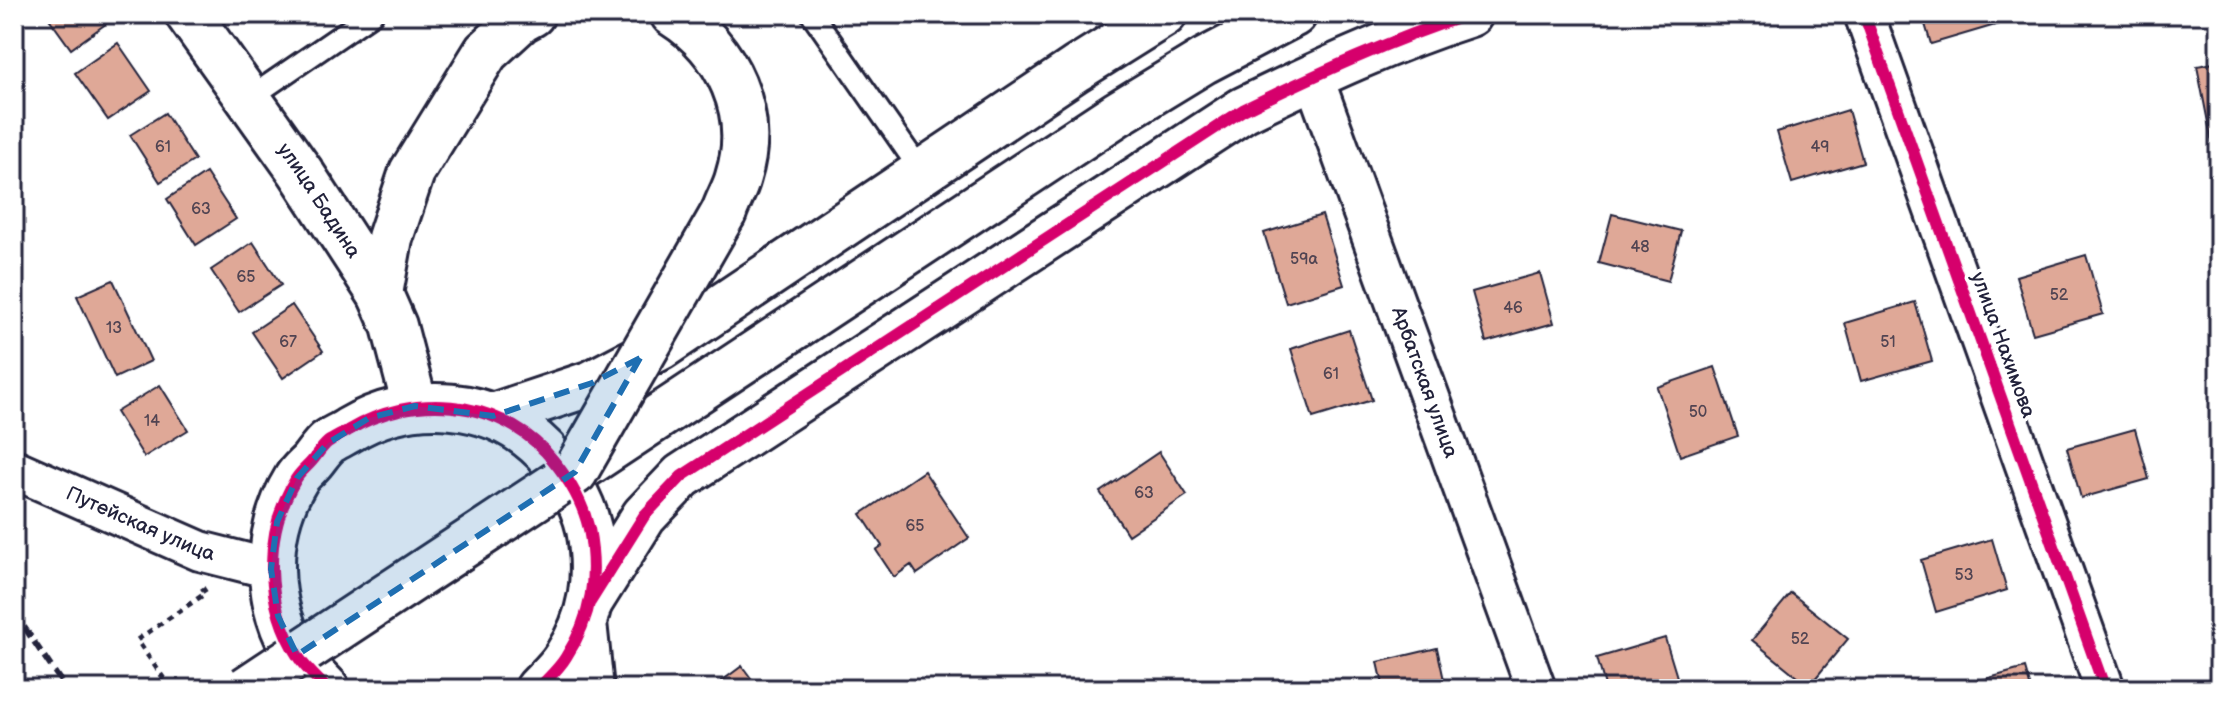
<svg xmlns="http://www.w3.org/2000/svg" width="2233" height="703" viewBox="0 0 2233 703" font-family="'Balsamiq Sans',sans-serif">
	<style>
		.building { fill: #dfa897; stroke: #22223b; stroke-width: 2 }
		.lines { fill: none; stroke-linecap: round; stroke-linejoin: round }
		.service-casing { stroke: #22223b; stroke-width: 26 }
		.minor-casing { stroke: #22223b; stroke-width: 44 }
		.tertiary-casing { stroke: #22223b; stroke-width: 50 }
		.primary-casing { stroke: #22223b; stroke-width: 50 }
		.path { stroke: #22223b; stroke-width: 5; stroke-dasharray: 6 6; stroke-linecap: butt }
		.service { stroke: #fff; stroke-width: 20 }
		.minor { stroke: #fff; stroke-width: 38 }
		.tertiary { stroke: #fff; stroke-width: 44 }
		.primary { stroke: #fff; stroke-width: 44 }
		.rail { stroke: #22223b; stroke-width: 6; stroke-dasharray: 12 6; stroke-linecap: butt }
		.primary-bridge-casing { stroke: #22223b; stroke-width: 50; stroke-linecap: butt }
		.primary-bridge { stroke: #fff; stroke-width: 44 }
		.cycleway-casing { stroke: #fff; stroke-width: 17 }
		.cycleway { stroke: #d6006c; stroke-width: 12 }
		.marked { fill: #1f6fb2; fill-opacity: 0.2; stroke: #1f6fb2; stroke-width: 6; stroke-dasharray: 16 10; stroke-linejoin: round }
		.labels { text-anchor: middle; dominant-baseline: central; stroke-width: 7; stroke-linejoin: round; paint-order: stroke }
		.number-label { font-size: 16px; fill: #514452 }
		.street-label { font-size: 20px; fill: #22223b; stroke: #fff }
	</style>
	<rect width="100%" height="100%" fill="#fff"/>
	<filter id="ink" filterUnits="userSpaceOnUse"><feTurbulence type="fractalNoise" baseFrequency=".0125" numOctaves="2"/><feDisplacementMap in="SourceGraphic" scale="16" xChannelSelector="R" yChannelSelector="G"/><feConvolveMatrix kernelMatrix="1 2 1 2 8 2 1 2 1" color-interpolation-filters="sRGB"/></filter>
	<g filter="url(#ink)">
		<path class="building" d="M53,14H101L107,23L71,49L48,17Z
			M1922,14H1999L2002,23L1931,44Z
			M118,43L151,91L108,120L75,73Z
			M2219,62V179L2197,66Z
			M1848,110L1863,162L1792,183L1777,132Z
			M165,113L195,160L160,182L130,135Z
			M206,173L236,219L196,245L167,199Z
			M1612,214L1681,231L1668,281L1599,263Z
			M1322,215L1344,285L1286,303L1264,233Z
			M253,242L281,285L239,312L211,270Z
			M2086,255L2103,314L2033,334L2016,276Z
			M1540,273L1554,323L1486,342L1472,292Z
			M113,280L151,361L115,378L77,296Z
			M1915,302L1932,361L1861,381L1845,323Z
			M292,305L323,351L283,378L252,332Z
			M1349,330L1372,400L1313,418L1291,349Z
			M1715,367L1738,436L1680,456L1657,387Z
			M160,385L188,430L144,457L116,412Z
			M2135,429L2149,479L2081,498L2067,448Z
			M1159,452L1187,495L1128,535L1100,492Z
			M924,471L969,538L917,574L911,565L894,577L876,550L882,546L861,514Z
			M1992,539L2007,590L1936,612L1921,560Z
			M1791,593L1848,639L1809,686L1752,640Z
			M1665,638L1680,687L1673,689H1606L1597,658Z
			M1437,648L1446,689H1384L1378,662Z
			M742,666L759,689H711Z
			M2025,668L2031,689H1958L1957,687Z"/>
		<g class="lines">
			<g class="service-casing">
				<path id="service" d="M812,14L922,172
					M248,99L372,14"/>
			</g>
			<g class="minor-casing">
				<g id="minor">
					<path d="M1864,14L2105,689"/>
					<path id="s1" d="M1313,76L1536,689"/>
					<path id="s2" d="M14,469L200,551L271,569"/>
				</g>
			</g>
			<g class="tertiary-casing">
				<g id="tertiary">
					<path id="s3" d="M188,14L300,171L380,294L394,326L415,406"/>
					<path d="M493,416L592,383L661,347L1076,69L1164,14"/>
					<path d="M590,602L644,516L682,476L1243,110C1317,74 1392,39 1470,14"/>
					<path d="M584,622L591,689"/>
					<path d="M327,689C318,679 306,669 299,658C264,605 263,533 296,479C300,472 307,467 312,461C317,455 322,447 328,442C334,438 343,434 349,430C411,393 494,398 545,451C566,474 582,499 589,529C598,576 592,617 566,657C559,669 547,679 538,689"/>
				</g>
			</g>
			<g class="primary-casing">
				<path id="primary" d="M673,14C728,49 758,113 738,177C735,189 728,200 724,212
					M380,294L390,238L412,172L486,52L521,20L532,14
					M575,472L1117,114L1204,61L1294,14"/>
			</g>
			<path class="path" d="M171,689L137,640L206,593L202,587"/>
			<use href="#service" class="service"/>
			<use href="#minor" class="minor"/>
			<use href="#tertiary" class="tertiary"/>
			<use href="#primary" class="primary"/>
			<path class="rail" d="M14,612L66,689"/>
			<g class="primary-bridge-casing">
				<path id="primary-bridge" d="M246,689L575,472L724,212"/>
			</g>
			<use href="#primary-bridge" class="primary-bridge"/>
			<g class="cycleway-casing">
				<path id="cycleway" d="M1864,14L2105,689
					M590,602L644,516L682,476L1243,110C1317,74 1392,39 1470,14
					M327,689C318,679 306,669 299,658C264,605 263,533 296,479C300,472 307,467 312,461C317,455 322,447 328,442C334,438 343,434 349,430C411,393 494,398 545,451C566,474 582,499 589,529C598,576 592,617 566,657C559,669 547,679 538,689"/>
			</g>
			<use href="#cycleway" class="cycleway"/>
		</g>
	</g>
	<path class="marked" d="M640,358L575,472L297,655L278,616L271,569L277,522L297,478L328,443L369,418L415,406L493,416L592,383Z"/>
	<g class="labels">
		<g class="number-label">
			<text x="163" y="147">61</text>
			<text x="1820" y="147">49</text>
			<text x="201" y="209">63</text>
			<text x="1640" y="247">48</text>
			<text x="1304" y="259">59а</text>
			<text x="246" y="277">65</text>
			<text x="2059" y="295">52</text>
			<text x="1513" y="308">46</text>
			<text x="114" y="328">13</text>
			<text x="288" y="342">67</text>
			<text x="1888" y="342">51</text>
			<text x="1331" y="374">61</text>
			<text x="1698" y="412">50</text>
			<text x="152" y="421">14</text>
			<text x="1144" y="493">63</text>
			<text x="915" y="526">65</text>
			<text x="1964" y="575">53</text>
			<text x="1800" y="639">52</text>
		</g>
		<g class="street-label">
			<text stroke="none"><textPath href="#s3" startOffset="228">улица Бадина</textPath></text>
			<text transform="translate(2003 345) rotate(70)">улица Нахимова</text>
			<text stroke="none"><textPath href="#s1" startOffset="326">Арбатская улица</textPath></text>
			<text stroke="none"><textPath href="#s2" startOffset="138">Путейская улица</textPath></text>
		</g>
	</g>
	<rect width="2233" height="703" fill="none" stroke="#fff" stroke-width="48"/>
	<rect x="24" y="24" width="2185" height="655" fill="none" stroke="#22223b" stroke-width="3" filter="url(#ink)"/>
</svg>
